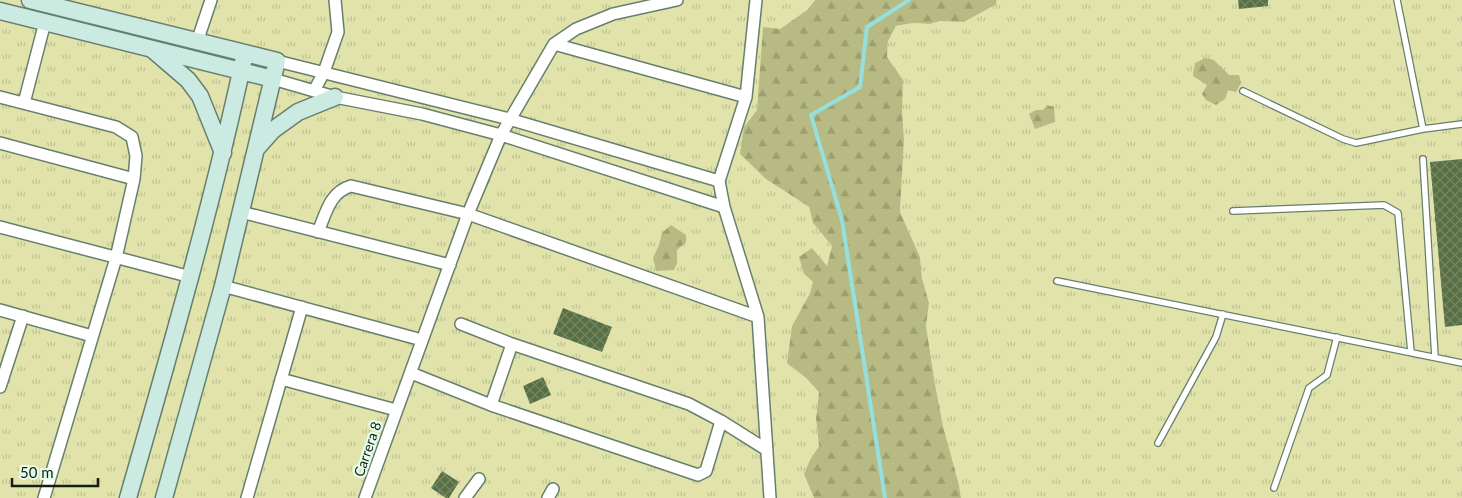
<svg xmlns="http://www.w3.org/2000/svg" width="1462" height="498" viewBox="0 0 1462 498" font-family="Lato,sans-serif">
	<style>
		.grass { fill: url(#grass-tufts) }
		.forest { fill: url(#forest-firs) }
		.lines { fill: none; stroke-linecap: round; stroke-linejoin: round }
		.stream { stroke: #95dfdf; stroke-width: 4 }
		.building { fill: url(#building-cross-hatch) }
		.lane-casing { stroke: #66806d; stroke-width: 8 }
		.street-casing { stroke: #66806d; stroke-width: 14 }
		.secondary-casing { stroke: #66806d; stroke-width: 19 }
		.lane { stroke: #fff; stroke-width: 5.5 }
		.street { stroke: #fff; stroke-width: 11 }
		.secondary { stroke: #caeae2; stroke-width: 16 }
		.labels { text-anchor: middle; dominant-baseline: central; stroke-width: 4.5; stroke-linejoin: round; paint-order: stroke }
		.street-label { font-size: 14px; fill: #141e17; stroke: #e6feec }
	</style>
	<defs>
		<pattern id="grass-tufts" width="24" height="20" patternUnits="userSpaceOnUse" patternTransform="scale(1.25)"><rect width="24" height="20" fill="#e1e3ab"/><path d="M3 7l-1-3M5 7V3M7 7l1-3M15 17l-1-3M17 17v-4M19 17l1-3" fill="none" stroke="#c0c292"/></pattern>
		<pattern id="forest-firs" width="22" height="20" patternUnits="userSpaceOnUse" patternTransform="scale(1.25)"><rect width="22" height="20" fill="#b8ba83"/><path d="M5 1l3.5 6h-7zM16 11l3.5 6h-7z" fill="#9d9f70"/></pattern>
		<pattern id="building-cross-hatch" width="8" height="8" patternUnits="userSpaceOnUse" patternTransform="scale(1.25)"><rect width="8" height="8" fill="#586f42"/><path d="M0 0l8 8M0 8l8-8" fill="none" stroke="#758666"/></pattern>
	</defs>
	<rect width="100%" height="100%" fill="#e6feec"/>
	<path class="grass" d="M0,0H815L807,10L780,29L760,82L757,110L744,127L781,189L809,207L813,223L832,246L827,266L804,274L813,282L810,293L792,326L805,377L819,392L816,418L819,446L810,460L804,474L814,498H0Z
		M997,0H1462V498H961L959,485L943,426L935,384L926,326L929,303L922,278L920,257L900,212L904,139L902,111L887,57L888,41L896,26L913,23L930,24L940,21L964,22L995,5Z"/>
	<path class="forest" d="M815,0H997L995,5L964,22L940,21L930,24L913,23L896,26L888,41L887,57L903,80L902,111L904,139L900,212L920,257L922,278L929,303L926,326L935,384L943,426L959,485L961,498H814L804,474L810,460L819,446L816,418L819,392L805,377L787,363L792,326L810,293L813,282L804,274L799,257L812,248L827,266L832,246L813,223L809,207L766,179L740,154L744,127L757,110L763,27L780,29L807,10Z
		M1205,58L1214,60L1229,75H1239L1241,83L1236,92L1228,90L1225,99L1216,105L1206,100L1202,94L1207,85L1193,76L1195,63Z
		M1047,105L1054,107L1055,122L1035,129L1029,114L1036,110H1043Z
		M671,225L686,235V242L677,250V263L674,270L656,271L653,258L659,245L662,233Z"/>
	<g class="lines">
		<path class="stream" d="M885,498L842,220L811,115L860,87L867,27L909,0"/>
	</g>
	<path class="building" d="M1238,0H1268V6L1239,9Z
		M1462,159V325L1445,327L1430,162Z
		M563,308L612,327L602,352L553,334Z
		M543,377L551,395L530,404L523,386Z
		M442,471L459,482L449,498H446L431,488Z"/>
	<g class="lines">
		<g class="lane-casing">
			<path id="lane" d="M1397,0L1423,129L1462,124
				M1243,91L1343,139L1356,143L1423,129
				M1423,159L1435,357
				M1233,211L1384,205L1398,213L1411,352
				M1057,281L1462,363
				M1158,443L1216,337L1223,314
				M1274,488L1309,388L1327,375L1337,337"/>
		</g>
		<g class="street-casing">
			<path id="street" d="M756,0L746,97L719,181L724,207L758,317L770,498
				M197,42L211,0
				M554,44L746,97
				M277,61L509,119L719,181
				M273,79L335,97L422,114L501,135L724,207
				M314,91L324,72L338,32L335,0
				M0,97L116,127L132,137L136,156L134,179L116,258L44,498
				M24,103L45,22
				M0,143L134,179
				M241,212L450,265
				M0,227L191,277
				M318,232C326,213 330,192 351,186L468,214L758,317
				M223,286L422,340
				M0,310L92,336
				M461,324L512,344L689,404L721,421L767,450
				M411,373L491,405L698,475L706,471L721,421
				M281,379L396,410
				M0,387L23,316
				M491,405L512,344
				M247,498L302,307
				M365,498L468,214L501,135L554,44L576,29L613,14L677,0
				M465,498L479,479
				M548,498L553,489"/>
		</g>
		<g class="secondary-casing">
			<path id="secondary" d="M30,0L277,61L223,286L164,498
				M0,11L273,79
				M153,50L188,80L200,96L223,153
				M257,148L273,130L298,112L335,97
				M128,498C170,351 213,203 245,53"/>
		</g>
		<use href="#lane" class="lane"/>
		<use href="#street" class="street"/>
		<use href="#secondary" class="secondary"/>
	</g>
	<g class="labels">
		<g class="street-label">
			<text transform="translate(367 449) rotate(-71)">Carrera 8</text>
		</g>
	</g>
	<path d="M12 478v8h86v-8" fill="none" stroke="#141e17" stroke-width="2.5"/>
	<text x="20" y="478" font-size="15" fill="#141e17" stroke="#e6feec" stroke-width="4" paint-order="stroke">50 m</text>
</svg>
